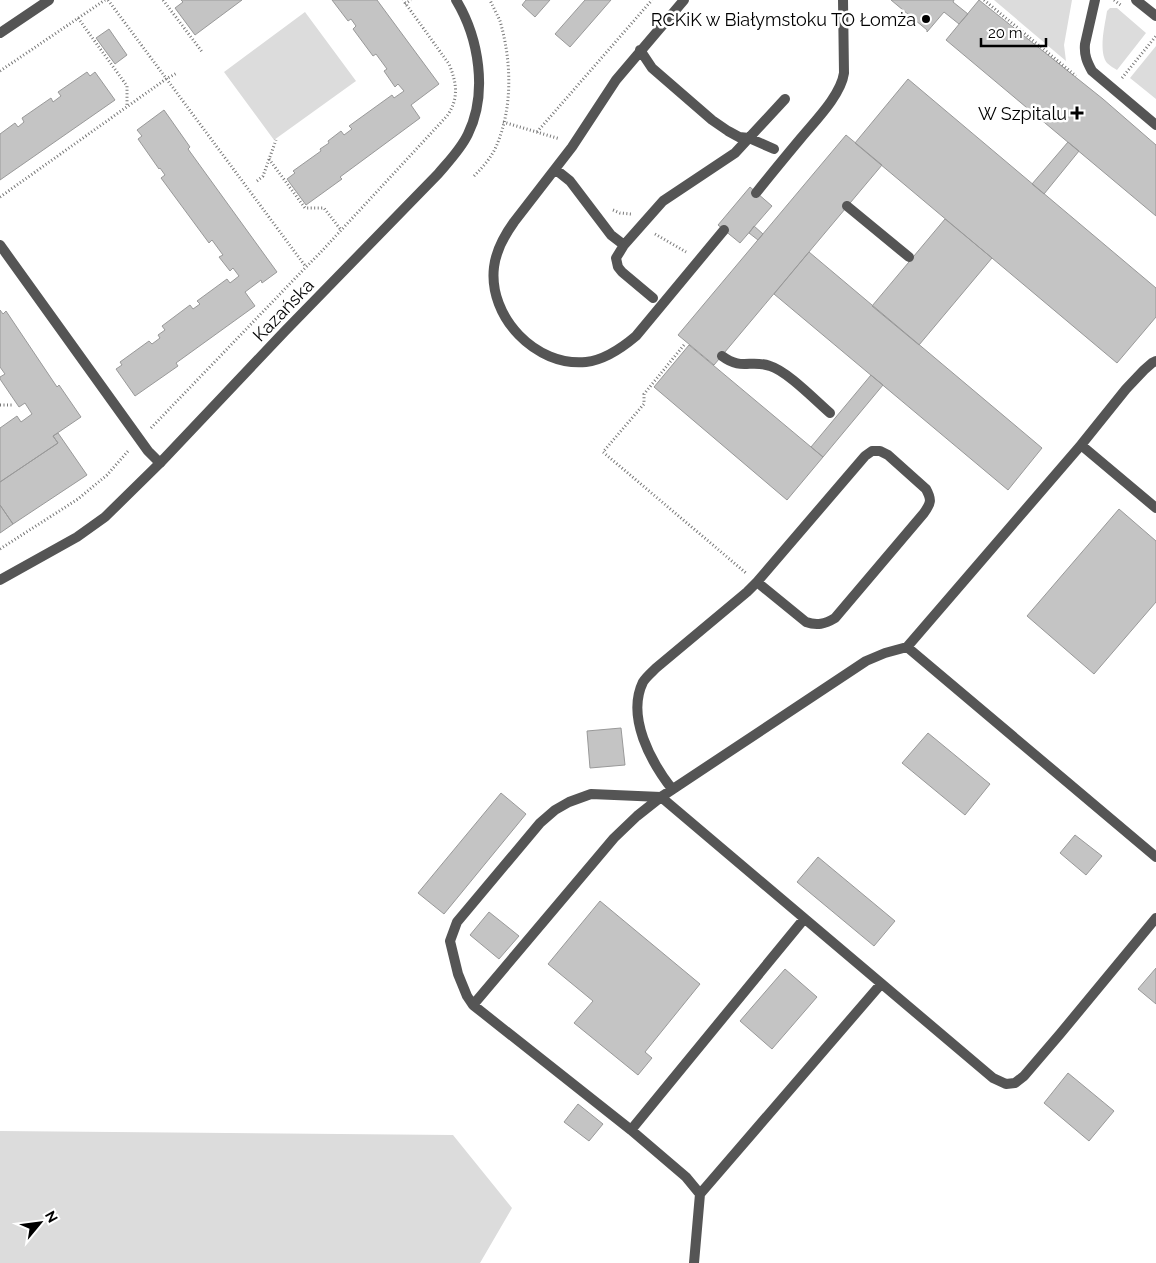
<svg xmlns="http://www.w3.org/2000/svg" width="1156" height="1263" viewBox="0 0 1156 1263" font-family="Raleway,sans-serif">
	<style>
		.green { fill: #dcdcdc }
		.building { fill: #c4c4c4; stroke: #999 }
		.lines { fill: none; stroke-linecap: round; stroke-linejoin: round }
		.path { stroke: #777; stroke-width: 3; stroke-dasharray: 1 2.5; stroke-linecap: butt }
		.lane { stroke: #555; stroke-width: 10 }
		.street { stroke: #555; stroke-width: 10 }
		.poi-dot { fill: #000; stroke: #fff; stroke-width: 2 }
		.labels { text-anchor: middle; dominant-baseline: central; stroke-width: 5; stroke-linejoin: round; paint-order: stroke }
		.poi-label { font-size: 18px; fill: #000; stroke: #fff; text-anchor: end }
		.street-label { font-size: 18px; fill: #000; stroke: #fff }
	</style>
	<rect width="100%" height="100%" fill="#fff"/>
	<path class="green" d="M994,0H1072L1064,45L1066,61Z
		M1110,8H1117L1146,33L1117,70C1114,68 1110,66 1107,63C1098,51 1105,25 1107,11Z
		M305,12L356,81L274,140L224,72Z
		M1156,46V99L1130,78Z
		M0,1131L453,1135L512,1208L480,1263H0Z"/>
	<path class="building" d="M181,0H242L195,35L175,8L183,2Z
		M332,0H377L439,84L411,105L420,118L340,177L342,179L306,205L287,179L295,173L293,171L321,151L320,149L329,143L328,141L341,131L344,135L352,129L349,126L392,95L394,98L404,91L398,84L395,87L384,71L387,69L376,54L373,56L353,29L356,26L351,19L348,21Z
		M526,0H550L535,17L522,5Z
		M585,0H611L570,47L555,34Z
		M891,0H954L953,2L968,14L959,24L944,12L927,32V30Z
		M979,0L1103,99L1156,145V216L946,40Z
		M109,29L127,55L115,64L96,38Z
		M87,72L90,76L95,72L115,100L0,180V134L15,123L18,127L24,122L22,118L51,98L53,102L61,96L58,92Z
		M908,79L1156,288V317L1117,363L855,143Z
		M164,110L190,147L188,149L277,272L262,283L261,280L245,292L255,306L176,363L178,366L135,396L116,369L122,365L120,362L149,341L152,344L160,338L158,335L165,330L162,326L190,305L193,309L200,304L197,301L227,279L230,283L239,276L233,268L230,271L219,257L223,255L212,240L209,243L161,178L165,175L160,168L159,169L138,139L142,136L137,130Z
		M846,135L882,165L714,365L678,335Z
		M1068,142L1079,151L1044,194L1032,184Z
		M750,187L772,206L740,243L718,225Z
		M945,219L992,258L919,345L872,306Z
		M754,226L763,234L758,240L749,233Z
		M809,252L1042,448L1008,490L774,294Z
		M0,310L3,314L6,311L57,387L59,385L81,417L53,436L58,443L0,482V428L17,416L21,422L32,414L25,403L19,407L0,379V377L5,374L0,367Z
		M689,345L823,457L787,500L654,387Z
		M871,375L883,385L823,457L811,447Z
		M58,433L87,475L13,524L0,505V482L58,443L53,436Z
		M0,505L13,524L0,533Z
		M1119,509L1156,541V602L1094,674L1027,616Z
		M621,728L625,765L590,768L587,731Z
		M928,733L990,784L965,815L902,763Z
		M501,793L526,814L444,914L418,893Z
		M1075,835L1102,856L1086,875L1060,853Z
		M818,857L895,921L874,946L797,882Z
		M600,901L700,984L645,1052L652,1058L638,1075L574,1023L593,1001L548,964Z
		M489,912L519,936L499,959L470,935Z
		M1156,968V1004L1138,989Z
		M785,969L817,997L772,1049L740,1021Z
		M1068,1073L1114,1111L1089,1141L1044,1103Z
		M578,1104L603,1124L589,1141L564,1122Z"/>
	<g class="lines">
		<path class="path" d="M108,0L306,267
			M163,0L203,53
			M984,0L1076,76
			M1114,0L1122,6
			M405,4L411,0
			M78,18L127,86V107
			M0,71L105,0
			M1122,78L1156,36
			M503,122L560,139
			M537,132L652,0
			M269,159L305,208H324L341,230
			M474,176C482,168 490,159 495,149C513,110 512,62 500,21C497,14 493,7 490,0
			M257,181L263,176L276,140
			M0,197L166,79L177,73
			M613,210L620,213L631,214
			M655,234L686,252
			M684,345L644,394V404L603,452L746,573
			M0,405H12
			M151,428L306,267L320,253L447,116C459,99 457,83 449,64L403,0
			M0,549L78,499L107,475L129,450"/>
		<path class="lane" d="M684,0L616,80L572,147L514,222C504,236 496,250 494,267C488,317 536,367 586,362C605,360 623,347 636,336L724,230
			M1095,0L1085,44C1084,55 1087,62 1092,71L1156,125
			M1136,0L1156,16
			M640,50L652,68L712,120L728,131L739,137L749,138L774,149
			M555,169L570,181L611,235L624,245
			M756,193C771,174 786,156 801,138C815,121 841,95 844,73L843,0
			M847,206L909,257
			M0,245L148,451L160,463
			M653,298L622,272L618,267L616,258L624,245L663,201L735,153L785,99
			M722,356C742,371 750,359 770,366C787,371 815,400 830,413
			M1081,445L1156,508
			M872,451H880L888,455L926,489C932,500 931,503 924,513L835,618C825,624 817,626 806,622L757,582L865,456Z
			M907,647L1156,857
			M672,789C651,762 626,717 643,682C646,677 652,672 656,668L747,592L757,582
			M473,1005L467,996L458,974L450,941L457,922L540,823L555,810L569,802L591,794L661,797L866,661L885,653L907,647L1081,445L1126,389L1144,370L1152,363L1156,361
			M631,1130L804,919
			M700,1194L881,984
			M694,1263L700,1194L686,1177L631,1130L473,1005L614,838L637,816L661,797L993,1078L1006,1084L1015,1083L1024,1076L1060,1034L1156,918"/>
		<path class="street" d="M0,33L49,0
			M0,580L77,537L105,517L160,463L285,331L438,174C449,161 461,149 468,134C488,93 479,38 456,0"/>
	</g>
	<g class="poi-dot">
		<circle cx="926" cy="19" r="5"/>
		<path d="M1074.5 105.5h5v5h5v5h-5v5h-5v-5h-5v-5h5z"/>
	</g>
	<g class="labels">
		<g class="poi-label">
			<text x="916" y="19">RCKiK w Białymstoku TO Łomża</text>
			<text x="1067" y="113">W Szpitalu</text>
		</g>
		<g class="street-label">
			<text transform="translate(283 310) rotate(-46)">Kazańska</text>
		</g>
	</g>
	<g transform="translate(40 1223) rotate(61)" stroke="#ffffff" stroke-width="4" paint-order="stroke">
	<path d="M0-4L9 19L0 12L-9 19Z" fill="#000000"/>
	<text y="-8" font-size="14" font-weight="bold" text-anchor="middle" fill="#000000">N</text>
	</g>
	<path d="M981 38v8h65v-8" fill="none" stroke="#000000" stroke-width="2.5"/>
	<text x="988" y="38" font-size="15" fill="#000000" stroke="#ffffff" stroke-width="4" paint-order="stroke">20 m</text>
</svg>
